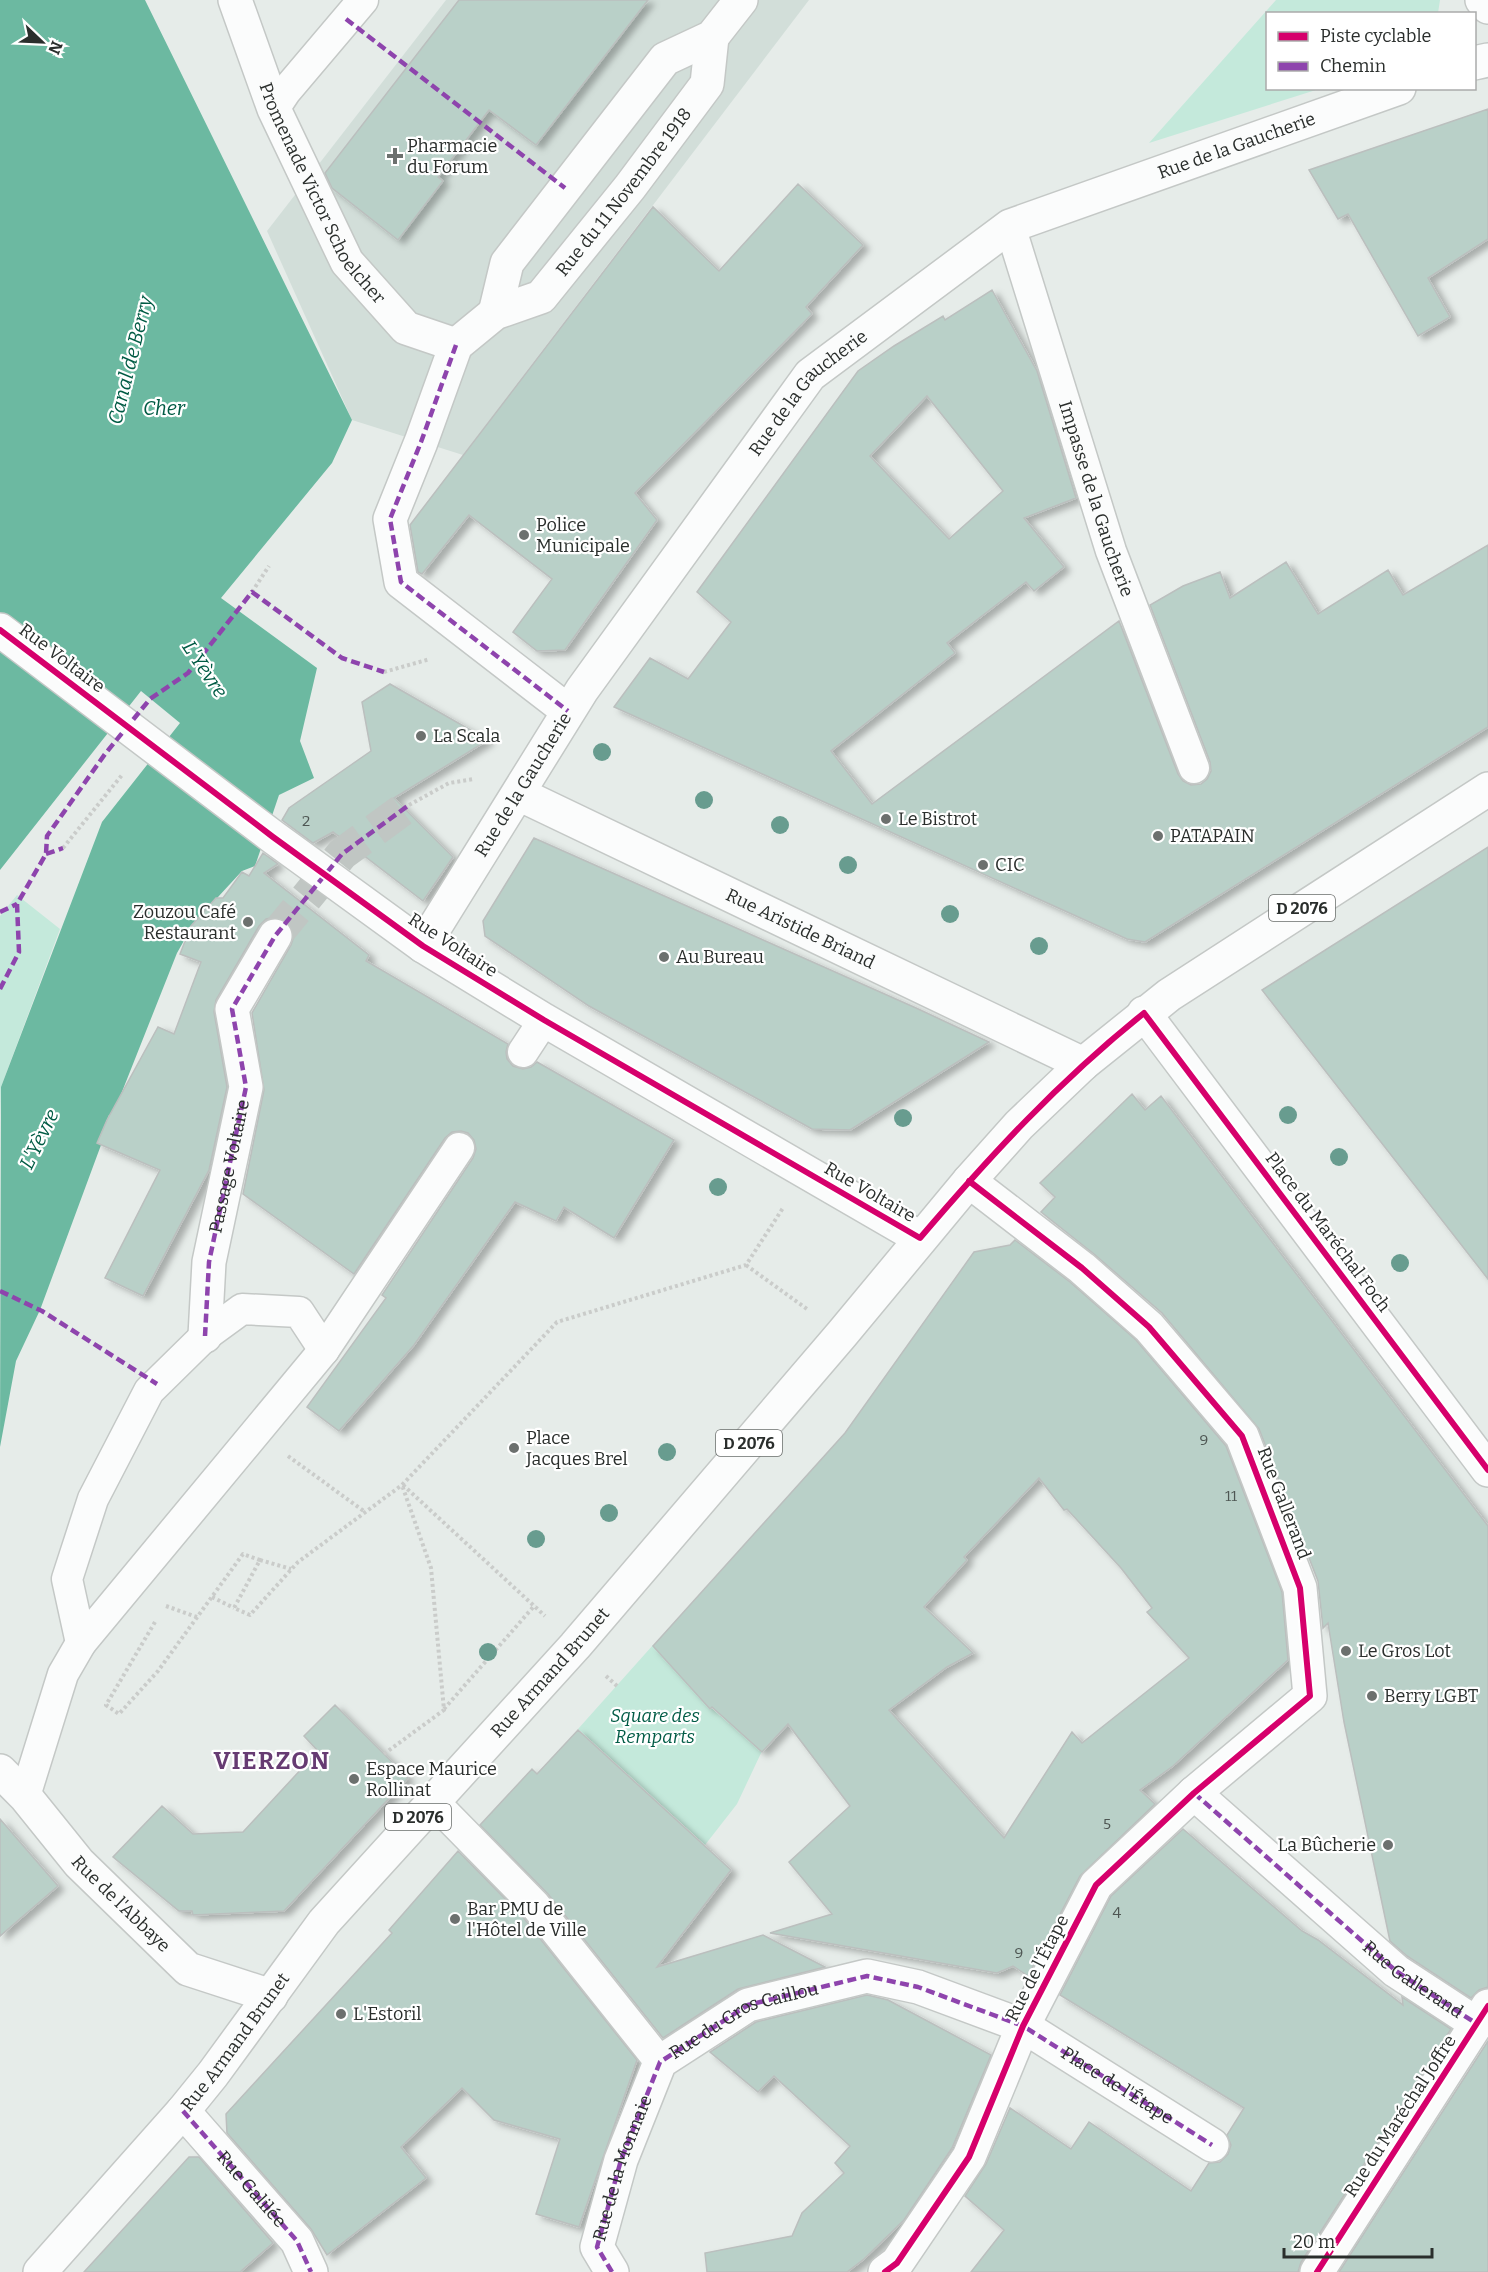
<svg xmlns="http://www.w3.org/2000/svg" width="1488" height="2272" viewBox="0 0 1488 2272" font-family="Bitter,serif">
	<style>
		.built { fill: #d2ded9 }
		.green { fill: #c4e9db }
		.water { fill: #6cb9a1 }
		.building { fill: #b9d0c8; stroke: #bbbfbe; stroke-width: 1.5; fill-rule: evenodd; filter: url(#shadow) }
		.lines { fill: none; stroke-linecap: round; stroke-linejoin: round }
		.street-tunnel { stroke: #c0c6c3; stroke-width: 33; stroke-dasharray: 33 16; stroke-linecap: butt }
		.lane-casing { stroke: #c4c8c6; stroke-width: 33 }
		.street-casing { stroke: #c4c8c6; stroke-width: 36 }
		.primary-casing { stroke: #c4c8c6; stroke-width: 36 }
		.path { stroke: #caccca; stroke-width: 4; stroke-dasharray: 3 3; stroke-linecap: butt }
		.lane { stroke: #fbfcfc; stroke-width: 30 }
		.street { stroke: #fbfcfc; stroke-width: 33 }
		.primary { stroke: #fbfcfc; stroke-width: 33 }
		.quiet { stroke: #8e44ad; stroke-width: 4.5; stroke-dasharray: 9 4.5; stroke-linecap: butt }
		.cycleway-casing { stroke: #fff; stroke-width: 10 }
		.cycleway { stroke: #d6006c; stroke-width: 6 }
		.tree { fill: #689c8f }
		.poi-dot { fill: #6c706e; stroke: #fff; stroke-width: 2 }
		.labels { text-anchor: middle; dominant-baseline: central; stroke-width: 4.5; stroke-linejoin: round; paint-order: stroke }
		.number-label { font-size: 15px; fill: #4e5653 }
		.shield { fill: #fff; stroke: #6a6d6b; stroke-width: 1.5 }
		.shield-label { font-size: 16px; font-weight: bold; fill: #2a2e2c }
		.poi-label { font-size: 18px; fill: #2a2e2c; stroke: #fff; text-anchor: start }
		.street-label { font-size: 18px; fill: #2a2e2c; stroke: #fff }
		.park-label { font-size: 18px; font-style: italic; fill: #005b45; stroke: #fff }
		.water-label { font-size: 20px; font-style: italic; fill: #005b44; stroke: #fff }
		.district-label { font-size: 24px; font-weight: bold; letter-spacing: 1.5px; fill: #663b72; stroke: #fff }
	</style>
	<defs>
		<filter id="shadow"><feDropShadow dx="6" dy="4" stdDeviation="3" flood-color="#0004"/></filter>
	</defs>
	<rect width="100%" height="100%" fill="#e6ece9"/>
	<path class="built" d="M446,0H809L463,455L352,420L267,231Z"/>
	<path class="green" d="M1276,0H1440L1438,13L1268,14V88L1319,89L1149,143Z
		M17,895L60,929L1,1087L0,1118V916Z
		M653,1645L710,1707L762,1751L737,1804L705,1845L578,1729Z"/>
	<path class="water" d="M0,0H145L352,420L332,463L221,598L317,668L300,741L314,778L279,795L255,866L242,871L194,923L177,953L112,1117L109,1115L97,1143L101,1145L40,1310L16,1361L0,1447L1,1087L102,822L180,723L141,691L0,870Z"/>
	<path class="building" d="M459,0H648L536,145L489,110L438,177L443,181L398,240L332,188L325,173Z
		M1488,109V239L1428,278L1450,317L1418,336L1348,214L1338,219L1309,170Z
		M798,184L863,245L806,307L812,314L635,493L657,520L565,650L537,651L513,632L552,579L469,515L422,574L418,572L410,525L653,207L719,271Z
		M992,290L1037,371L1076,498L1024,518L1064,567L1034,591L1026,582L947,643L955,653L831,751L872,804L1119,621L1178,774L1183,781L1191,785L1201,784L1207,779L1211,771L1210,762L1150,605L1183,586L1220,572L1230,598L1286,562L1318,614L1388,570L1403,595L1488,545V727L1145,942L1127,939L614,707L650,658L688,679L731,622L697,592L858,371L894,346L943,316L945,320ZM927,396L1003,491L949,539L870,456Z
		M390,684L488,740L394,798L453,857L423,901L333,832L313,843L282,820L289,808L371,751L362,702Z
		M534,838L916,1008L989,1042L850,1130L812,1129L589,1006L485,936L483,921Z
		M1488,847V1279L1262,990Z
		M263,853L278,864L264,873L369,955L366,961L508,1044L506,1052L507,1059L513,1066L523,1069L531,1067L537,1062L674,1140L614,1238L564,1207L556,1221L515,1202L414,1345L339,1431L307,1407L386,1298L382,1295L473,1158L476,1149L474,1140L468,1133L461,1131L452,1132L445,1138L354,1274L243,1194L264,1090L252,1013L291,945L294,936L292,927L284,920L276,917L266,919L259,926L216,1000L214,1012L227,1087L209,1170L143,1296L105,1278L160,1170L97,1143L107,1120L158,1027L174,1034L201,962L180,954L191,926L216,898H223L242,872L249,876Z
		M1132,1094L1145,1110L1161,1096L1488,1526V1987L1479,1990L1471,1998L1407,1956L1390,1941L1344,1722L1328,1623L1323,1628L1318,1581L1259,1429L1162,1313L1094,1254L1041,1212L1055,1197L1040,1183Z
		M1015,1240L1070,1282L1136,1340L1226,1446L1282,1592L1288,1660L1173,1766L1140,1790L1155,1804L1080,1876L1028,1976L1013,1966L997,1973L770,1933L832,1914L789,1862L850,1806L788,1724L762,1752L712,1707L710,1709L653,1646L845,1433L974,1252L1010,1245ZM1039,1478L1064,1510L1067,1509L1121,1568L1152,1608L1147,1612L1189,1658L1082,1743L1072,1732L1004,1838L889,1710L947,1667L973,1653L924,1607L967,1560L964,1557Z
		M335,1705L408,1778L284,1911L193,1915L192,1911H179L113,1857L162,1806L193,1834L243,1832L318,1751L304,1736Z
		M578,1730L731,1870L657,1967L763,1935L825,1967L738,1989L663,2038L548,1894L480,1825L532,1769L537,1774Z
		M0,1819L58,1886L0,1936Z
		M1183,1829L1302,1931L1318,1940L1403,2005L1402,1997L1451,2029L1301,2262L1298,2272H971L1004,2230L965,2196L986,2164L1010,2108L1071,2149L1089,2122L1191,2191L1209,2163L1220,2162L1228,2154L1231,2145L1227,2135L1244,2108L1060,1995L1111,1896Z
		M458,1851L522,1916L637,2060L579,2227L536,2214L560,2139L494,2120L462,2088L401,2147L426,2178L327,2255L311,2229L227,2133L226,2114L392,1933L389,1930Z
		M867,1995L888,2000L991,2055L952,2148L904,2220L864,2259L847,2272H707L705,2253L792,2236L802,2213L844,2173L835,2163L850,2146L774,2076L758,2092L710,2052L756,2022Z
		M1488,2041V2272H1339Z
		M189,2157H199L273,2243L240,2272H84Z"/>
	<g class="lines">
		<path class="street-tunnel" d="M275,936L342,854L409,805"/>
		<g class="lane-casing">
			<g id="lane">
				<path d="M274,109L286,91L363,0"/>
				<path id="s1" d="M1010,226L1111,551L1194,768"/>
				<path d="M523,1052L544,1020"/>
				<path d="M81,1643L67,1579L93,1499L149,1391L205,1336L242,1309L299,1312L324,1350"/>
				<path d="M25,1796L63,1674L81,1643L324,1350L459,1148"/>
				<path d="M433,1801L535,1905L660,2062"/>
			</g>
		</g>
		<g class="street-casing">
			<g id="street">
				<path id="s2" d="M235,0L274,109L347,262L406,328L456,345"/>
				<path d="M1482,0L1488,7"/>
				<path d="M1474,63L1488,60"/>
				<path d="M495,313L507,263L665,59L712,37L741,0"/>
				<path d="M0,630L273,837L423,946L544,1020L920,1238"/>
				<path id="s3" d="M568,711L401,582L390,519L421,442L456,345L495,313L541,297L630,187L707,84L712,37"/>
				<path id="s4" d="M519,794L1083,1064"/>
				<path id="s5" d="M423,946L582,690L810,375L1010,226L1399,88"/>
				<path d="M1144,1013L1488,1470"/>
				<path d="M205,1336L209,1262L246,1087L232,1009L275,936"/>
				<path id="s6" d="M0,1771L25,1796L79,1863L188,1969L271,1996"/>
				<path id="s7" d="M1194,1793L1396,1971L1477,2024"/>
				<path id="s8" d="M183,2111L297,2241L311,2272"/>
				<path d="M612,2272L597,2247L621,2160L660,2062L748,2005L867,1976L918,1987L1023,2026L1212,2145"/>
				<path d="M885,2272L897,2263L969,2157L1023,2026L1096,1885L1194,1793L1310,1696L1300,1588L1242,1436L1149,1327L1082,1268L969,1181"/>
				<path d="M1317,2272L1488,2006"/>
			</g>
		</g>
		<g class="primary-casing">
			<g id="primary">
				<path id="s9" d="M40,2272L183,2111L213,2074L324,1922L575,1646L842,1334L969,1181L1019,1125L1083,1064L1169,995L1488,789"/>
			</g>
		</g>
		<path class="path" d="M252,592L269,566
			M384,672L430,659
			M409,805L449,783L474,779
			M63,848L122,775
			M746,1265L807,1309
			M288,1456L365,1512
			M403,1485L545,1616
			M260,1560L291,1569
			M212,1597L234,1608
			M166,1606L197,1617
			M155,1622L106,1705L119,1714L158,1671L243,1554L260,1560L234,1608L250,1615L298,1562L402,1485L557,1322L746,1265L783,1208
			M606,1676L617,1686
			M444,1709L535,1605
			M384,1754L444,1710L431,1568L402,1485"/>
		<use href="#lane" class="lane"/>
		<use href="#street" class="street"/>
		<use href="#primary" class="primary"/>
		<g class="quiet">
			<path d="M346,19L565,188"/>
			<path d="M456,345L421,442L390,519L401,582L568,711"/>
			<path d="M46,854L63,848"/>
			<path d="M0,912L17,904"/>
			<path d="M0,989L19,952L17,904L46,854L47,836L105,754L150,699L188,673L252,592L342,658L384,672"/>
			<path d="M0,1291L42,1311L157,1384"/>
			<path id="s10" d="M205,1336L209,1262L246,1087L232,1009L275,936L342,854L409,805"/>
			<path d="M1194,1793L1396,1971L1477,2024"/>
			<path d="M183,2111L297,2241L311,2272"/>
			<path id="s11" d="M612,2272L597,2247L621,2160L660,2062L748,2005L867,1976L918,1987L1023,2026L1212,2145"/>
		</g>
		<g class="cycleway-casing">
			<path id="cycleway" d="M0,630L273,837L423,946L544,1020L920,1238C991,1155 1058,1082 1144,1013L1488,1470
				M885,2272L897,2263L969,2157L1023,2026L1096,1885L1194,1793L1310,1696L1300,1588L1242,1436L1149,1327L1082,1268L969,1181
				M1317,2272L1488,2006"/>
		</g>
		<use href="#cycleway" class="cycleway"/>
	</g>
	<g class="tree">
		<circle cx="602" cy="752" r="9"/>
		<circle cx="704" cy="800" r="9"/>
		<circle cx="780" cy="825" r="9"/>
		<circle cx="848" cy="865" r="9"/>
		<circle cx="950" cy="914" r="9"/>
		<circle cx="1039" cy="946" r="9"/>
		<circle cx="1288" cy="1115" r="9"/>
		<circle cx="903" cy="1118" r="9"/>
		<circle cx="1339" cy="1157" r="9"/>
		<circle cx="718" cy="1187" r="9"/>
		<circle cx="1400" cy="1263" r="9"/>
		<circle cx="667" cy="1452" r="9"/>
		<circle cx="609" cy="1513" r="9"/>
		<circle cx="536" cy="1539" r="9"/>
		<circle cx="488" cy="1652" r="9"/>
	</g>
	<g class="poi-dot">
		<path d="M392 147h6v6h6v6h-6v6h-6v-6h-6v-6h6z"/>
		<circle cx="524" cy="535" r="6"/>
		<circle cx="421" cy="736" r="6"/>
		<circle cx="886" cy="819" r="6"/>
		<circle cx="1158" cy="836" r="6"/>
		<circle cx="983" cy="865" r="6"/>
		<circle cx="248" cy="922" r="6"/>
		<circle cx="664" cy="957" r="6"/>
		<circle cx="514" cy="1448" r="6"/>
		<circle cx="1346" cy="1651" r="6"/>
		<circle cx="1372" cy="1696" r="6"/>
		<circle cx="354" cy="1779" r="6"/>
		<circle cx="1388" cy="1845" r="6"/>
		<circle cx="455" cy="1919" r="6"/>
		<circle cx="341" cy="2014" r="6"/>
	</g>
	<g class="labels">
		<g class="number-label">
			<text x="306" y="821">2</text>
			<text x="1204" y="1440">9</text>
			<text x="1231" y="1496">11</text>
			<text x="1107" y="1824">5</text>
			<text x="1117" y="1913">4</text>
			<text x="1019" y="1953">9</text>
		</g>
		<g class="shield">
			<rect x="1269" y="895" width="66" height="26" rx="4.5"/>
			<rect x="716" y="1430" width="66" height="26" rx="4.5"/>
			<rect x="385" y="1804" width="66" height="26" rx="4.5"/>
		</g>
		<g class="shield-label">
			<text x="1302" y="908">D 2076</text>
			<text x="749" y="1443">D 2076</text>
			<text x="418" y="1817">D 2076</text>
		</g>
		<g class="poi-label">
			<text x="407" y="146">Pharmacie<tspan x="407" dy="21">du Forum</tspan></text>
			<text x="536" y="525">Police<tspan x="536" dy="21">Municipale</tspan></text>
			<text x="433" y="736">La Scala</text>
			<text x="898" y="819">Le Bistrot</text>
			<text x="1170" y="836">PATAPAIN</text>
			<text x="995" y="865">CIC</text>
			<text x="236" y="912" text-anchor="end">Zouzou Café<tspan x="236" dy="21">Restaurant</tspan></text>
			<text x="676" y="957">Au Bureau</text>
			<text x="526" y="1438">Place<tspan x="526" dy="21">Jacques Brel</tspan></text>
			<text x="1358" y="1651">Le Gros Lot</text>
			<text x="1384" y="1696">Berry LGBT</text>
			<text x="366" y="1769">Espace Maurice<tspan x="366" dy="21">Rollinat</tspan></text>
			<text x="1376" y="1845" text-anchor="end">La Bûcherie</text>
			<text x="467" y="1909">Bar PMU de<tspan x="467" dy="21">l'Hôtel de Ville</tspan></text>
			<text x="353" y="2014">L'Estoril</text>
		</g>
		<g class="street-label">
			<text stroke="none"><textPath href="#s5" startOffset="1180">Rue de la Gaucherie</textPath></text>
			<text stroke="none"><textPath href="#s3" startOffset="694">Rue du 11 Novembre 1918</textPath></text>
			<text stroke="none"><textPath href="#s2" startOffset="213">Promenade Victor Schoelcher</textPath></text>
			<text stroke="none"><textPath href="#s5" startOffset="676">Rue de la Gaucherie</textPath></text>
			<text stroke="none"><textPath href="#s1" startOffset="286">Impasse de la Gaucherie</textPath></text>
			<text transform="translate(62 658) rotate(37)">Rue Voltaire</text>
			<text stroke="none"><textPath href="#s5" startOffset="190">Rue de la Gaucherie</textPath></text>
			<text stroke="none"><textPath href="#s4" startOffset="312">Rue Aristide Briand</textPath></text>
			<text transform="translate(453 945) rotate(33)">Rue Voltaire</text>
			<text stroke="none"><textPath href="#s10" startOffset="172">Passage Voltaire</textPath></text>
			<text transform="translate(870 1192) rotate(30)">Rue Voltaire</text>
			<text transform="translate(1328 1232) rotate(53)">Place du Maréchal Foch</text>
			<text transform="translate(1284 1503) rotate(69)">Rue Gallerand</text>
			<text stroke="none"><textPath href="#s9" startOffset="788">Rue Armand Brunet</textPath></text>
			<text stroke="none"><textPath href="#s6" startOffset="180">Rue de l'Abbaye</textPath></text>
			<text transform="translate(1037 1968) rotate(-63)">Rue de l'Étape</text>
			<text stroke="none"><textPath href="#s7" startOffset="288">Rue Gallerand</textPath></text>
			<text stroke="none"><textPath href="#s11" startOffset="320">Rue du Gros Caillou</textPath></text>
			<text stroke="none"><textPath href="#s9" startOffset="302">Rue Armand Brunet</textPath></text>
			<text stroke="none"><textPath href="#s11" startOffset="728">Place de l'Étape</textPath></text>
			<text transform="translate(1400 2116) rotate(-57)">Rue du Maréchal Joffre</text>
			<text stroke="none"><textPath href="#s11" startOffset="112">Rue de la Monnaie</textPath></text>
			<text stroke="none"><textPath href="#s8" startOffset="104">Rue Galilée</textPath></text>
		</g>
		<g class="park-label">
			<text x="655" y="1716">Square des<tspan x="655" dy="21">Remparts</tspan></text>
		</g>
		<g class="water-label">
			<text transform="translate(130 360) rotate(-76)">Canal de Berry</text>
			<text x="164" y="408">Cher</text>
			<text transform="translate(205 669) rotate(56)">L'Yèvre</text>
			<text transform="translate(39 1139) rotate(-64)">L'Yèvre</text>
		</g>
		<g class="district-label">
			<text x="272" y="1761">VIERZON</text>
		</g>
	</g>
	<rect x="1266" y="12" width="210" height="78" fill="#ffffff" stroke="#aaabab" stroke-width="1.5"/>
	<rect x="1278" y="32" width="30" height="9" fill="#d6006c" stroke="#aaabab" stroke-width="1.5"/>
	<text x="1320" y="42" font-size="18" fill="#2a2e2c">Piste cyclable</text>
	<rect x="1278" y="62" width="30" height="9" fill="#8e44ad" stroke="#aaabab" stroke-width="1.5"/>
	<text x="1320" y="72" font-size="18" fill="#2a2e2c">Chemin</text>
	<g transform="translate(42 42) rotate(113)" stroke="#ffffff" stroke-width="4.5" paint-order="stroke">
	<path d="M0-4.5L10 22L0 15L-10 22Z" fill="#2a2e2c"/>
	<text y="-9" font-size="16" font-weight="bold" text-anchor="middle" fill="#2a2e2c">N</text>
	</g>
	<path d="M1284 2248v9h148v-9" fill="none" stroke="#2a2e2c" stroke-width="3"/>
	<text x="1293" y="2248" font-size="18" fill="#2a2e2c" stroke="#ffffff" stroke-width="4.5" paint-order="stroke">20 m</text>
</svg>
